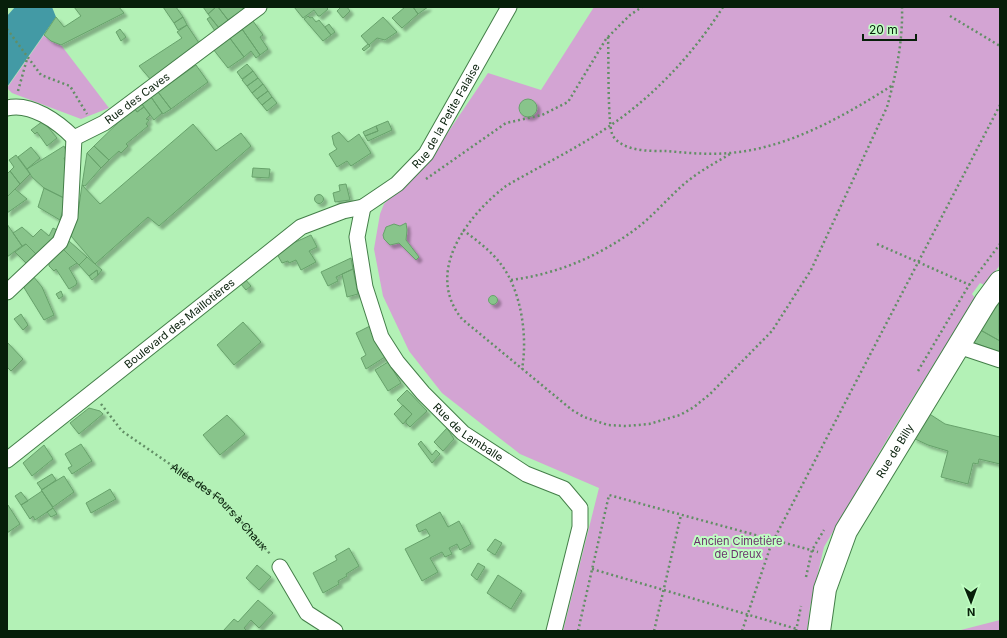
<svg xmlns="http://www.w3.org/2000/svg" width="1007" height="638" viewBox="0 0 1007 638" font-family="Inter,sans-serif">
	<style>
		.green { fill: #d3a4d3 }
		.water { fill: #439aa5 }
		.building { fill: #88c48b; stroke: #67a26b; filter: url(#shadow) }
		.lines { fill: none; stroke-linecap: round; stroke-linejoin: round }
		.minor-casing { stroke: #447f49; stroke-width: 17 }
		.secondary-casing { stroke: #447f49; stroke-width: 24 }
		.path { stroke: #628e65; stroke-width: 2.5; stroke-dasharray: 2 3; stroke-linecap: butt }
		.minor { stroke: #fff; stroke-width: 15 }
		.secondary { stroke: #fff; stroke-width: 22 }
		.labels { text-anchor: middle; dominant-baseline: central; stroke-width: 4; stroke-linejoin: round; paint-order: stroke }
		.street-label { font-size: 11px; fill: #071f0a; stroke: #c0ffc3 }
		.park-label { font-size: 11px; fill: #69306b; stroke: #c0ffc3 }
	</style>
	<defs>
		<filter id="shadow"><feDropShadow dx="3.5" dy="3.5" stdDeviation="1" flood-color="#0004"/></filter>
	</defs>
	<rect width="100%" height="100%" fill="#b3f1b6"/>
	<path class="green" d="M594,7H1000V265L985,285L980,283L972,294L975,298L889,436L824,547L810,607L807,631H563L599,488L520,454L442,393L409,351L383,296L374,249L380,214L384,204L432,156L488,73L541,90Z
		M44,35L51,41L61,45L109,108L81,119L12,93L7,88Z
		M1000,620V631H957Z"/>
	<path class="water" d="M15,7H52L56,17L7,87V16Z"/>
	<path class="building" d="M74,7H119L124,13L61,45L51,41L44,35L56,17L64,27L81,16Z
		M163,7H176L183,17L174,23Z
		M203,7H216L208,14Z
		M216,7H218L228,20L219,28L208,14Z
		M218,7H241L244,9L228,20Z
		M294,7H326L328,9L320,16H318L314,10L303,18Z
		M341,7H347L350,11L343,18L337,11Z
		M405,7H413L418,14L402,28L392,18Z
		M413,7H428L418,14Z
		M308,16L310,18L312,17L316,22L319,20L331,35L323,41L304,19Z
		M183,17L187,25L178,30L174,23Z
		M210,17L219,28L215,31L207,19Z
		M383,17L397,32L385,40L377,38L369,45L361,36Z
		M253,21L263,35L260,37L268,49L260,55L242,29Z
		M329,24L335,32L331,35L325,27Z
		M187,25L199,43L151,80L139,66L182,38L177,32Z
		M120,29L126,37L121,41L116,32Z
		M242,29L260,55L256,58L251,51L244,57L229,37Z
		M229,37L244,57L228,68L213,49Z
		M368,44L370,46L364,51L362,49Z
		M247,64L253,71L242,79L237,72Z
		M196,65L208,82L171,109L158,92Z
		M253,71L258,78L247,86L242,80Z
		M258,78L263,84L252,93L247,86Z
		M263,84L268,91L257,99L252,93Z
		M268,91L272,97L262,105L257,99Z
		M158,92L171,109L163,114L151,97Z
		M151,97L162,113L154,120L142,104Z
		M272,97L277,103L267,111L262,105Z
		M519 108a9 9 0 1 1 18 0a9 9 0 1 1-18 0Z
		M142,104L144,107L137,112L135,109Z
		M144,107L150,115L146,119L149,120L146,124L148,126L126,144L128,146L121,153L119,151L109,160L94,146L124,117L135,109L137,112Z
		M43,121L57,138L47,146L37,132L35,134L31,130Z
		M388,121L392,130L368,141L365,136L378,131L376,126Z
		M193,124L216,151L241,133L251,146L159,226L148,217L95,264L71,236L78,213L82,185L100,204Z
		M376,126L378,131L365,136L363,132Z
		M339,132L348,142L359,134L371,153L351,166L347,161L337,167L329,154L337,149L334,145L332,136Z
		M64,146L68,156L64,158L68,168L66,199L44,188L32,177L27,169Z
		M94,146L109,160L101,168L87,153Z
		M31,147L40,158L27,169L18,157Z
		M87,153L101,168L85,186L82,185Z
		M16,155L30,174L20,184L10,171L14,167L9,160Z
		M253,168L270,169L269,178L252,177Z
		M10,171L20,184L7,197V174Z
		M346,184L350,200L335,202L333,193L340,191L339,185Z
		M44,188L66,199L60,220L38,207Z
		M15,189L27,199L7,213V197Z
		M314.5 199a4.5 4.5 0 1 1 9 0a4.5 4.5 0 1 1-9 0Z
		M406,223L407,230L406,240L419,257L416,260L399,243L390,245L384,239L383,235L386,227L394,224L400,226Z
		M7,224L22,246L7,257Z
		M22,227L33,237L41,229L49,236L53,228L57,230L52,239L37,255L26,244L22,246L13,233Z
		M311,235L317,247L309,251L316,262L301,270L296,260L289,263L288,261L282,263L277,254L291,244Z
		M69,241L87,257L79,265L62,248Z
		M26,244L37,255L27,264L15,252Z
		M62,248L77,263L69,268L77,282L76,285L69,289L56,269L54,271L49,266V261Z
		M87,257L102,270L98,275L97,270L89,276L79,265Z
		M351,258L353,269L336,277L338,281L328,286L321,272Z
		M353,269L358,294L347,297L342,274Z
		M97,270L98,275L92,280L89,276Z
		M33,276L42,287L54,315L44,320L23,286Z
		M245,279L251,286L246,290L240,283Z
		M61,291L63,296L59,299L56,294Z
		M488.5 300a4.5 4.5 0 1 1 9 0a4.5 4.5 0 1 1-9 0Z
		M999,303V332L1000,341L980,330Z
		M21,314L28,325L23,330L14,319Z
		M243,322L261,342L234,365L217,345Z
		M370,326L385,357L366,369L361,358L366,355L356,333Z
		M979,329L1000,341V352L972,342Z
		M7,342L23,359L11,371L7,367Z
		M388,362L401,383L388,391L375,370Z
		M407,390L427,411L410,427L406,423V420L412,414L397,400Z
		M403,405L412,414L403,424L394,414Z
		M89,408L100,411L103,414L79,434L70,423Z
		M928,413L945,424L1000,437V464L979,459L978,464L973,463L968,484L941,477L948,451L928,445L913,438Z
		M227,415L245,434L220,455L203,435Z
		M447,428L454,439L443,451L434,442Z
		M421,441L432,455L436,450L440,454L432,463L418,444Z
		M81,444L92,461L72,474L68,468L72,466L65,454Z
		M44,445L53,459L32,476L23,463Z
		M52,474L56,480L42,490L37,483Z
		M64,476L74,492L53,507L41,490Z
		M110,489L116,499L91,513L86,503Z
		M42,491L53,508L35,520L33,516L30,519L21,505Z
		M21,492L28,501L21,505L15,496Z
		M8,505L20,524L7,533V506Z
		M53,508L57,514L51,517L47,512Z
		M440,512L448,527L459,521L471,544L460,550L457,544L449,548L452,554L445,557L442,552L430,558L438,572L422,581L405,549L430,536L426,529L419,532L416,525Z
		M495,539L502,543L495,555L487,550Z
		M349,548L359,566L346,574L347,576L338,581L339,584L323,593L313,573L337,560L335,556Z
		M478,563L485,567L477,580L471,575Z
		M257,565L271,577L259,590L246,578Z
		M498,575L522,591L511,609L487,593Z
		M258,600L273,613L259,628L251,620L244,628L247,631H223L234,619L238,622Z"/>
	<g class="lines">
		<g class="minor-casing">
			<g id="minor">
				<path d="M7,108C31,102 58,122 74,138"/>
				<path id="s2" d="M74,138L104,123L259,7"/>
				<path id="s3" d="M363,207L357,237L365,287L381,337L397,362L423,393L463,433L526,474L564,489L580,508V527L554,631"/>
				<path d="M7,292L60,242L70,217L74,138"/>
				<path d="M958,346L1000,360"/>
				<path id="s4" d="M7,460L301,227L343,211L363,207L397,184L426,154L509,7"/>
				<path d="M280,567L307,613L335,631"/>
			</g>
		</g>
		<g class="secondary-casing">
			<g id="secondary">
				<path id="s5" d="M819,631L825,589L846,531L986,301L1000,282"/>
			</g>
		</g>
		<g class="path">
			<path d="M723,7C694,53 655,95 611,125C578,148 540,166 506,186C467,216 424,272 462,319L572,410L584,417L608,425L626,426L649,424L680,415L694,407L710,394L772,331L811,270L887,107C896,75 903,41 902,7"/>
			<path d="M950,16L1000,46"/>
			<path d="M7,29L41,75L70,86L87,114"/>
			<path d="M608,37C609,54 607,127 613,136C624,152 650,151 667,151C688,153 709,155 730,153C789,148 844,116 893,85"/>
			<path d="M18,91L27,59"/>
			<path d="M426,179L506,123L542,115L568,102L606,39L630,15L642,7"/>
			<path d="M463,230C476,240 490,250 500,263C521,289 528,336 522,369"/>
			<path d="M877,244L970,285"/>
			<path d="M511,280C557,274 600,256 637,228C654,215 668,198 684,184C698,172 715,163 730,154"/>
			<path d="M918,371L969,285L1000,244"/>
			<path id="s1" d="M101,404L122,431L222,500L271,555"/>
			<path d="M592,569L797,629"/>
			<path d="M806,577L812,550L824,530"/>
			<path d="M578,631L609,495L818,552"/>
			<path d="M654,631L681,515"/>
			<path d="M742,631L771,545L1000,105"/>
			<path d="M796,631L801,606"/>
		</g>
		<use href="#minor" class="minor"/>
		<use href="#secondary" class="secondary"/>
	</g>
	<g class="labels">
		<g class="street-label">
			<text stroke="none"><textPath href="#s2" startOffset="75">Rue des Caves</textPath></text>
			<text stroke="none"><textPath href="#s4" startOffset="566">Rue de la Petite Falaise</textPath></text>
			<text stroke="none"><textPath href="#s4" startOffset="220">Boulevard des Maillotières</textPath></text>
			<text stroke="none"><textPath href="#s3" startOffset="264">Rue de Lamballe</textPath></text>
			<text stroke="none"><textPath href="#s5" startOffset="198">Rue de Billy</textPath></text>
			<text stroke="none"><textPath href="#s1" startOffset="158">Allée des Fours à Chaux</textPath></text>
		</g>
		<g class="park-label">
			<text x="738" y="541">Ancien Cimetière<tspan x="738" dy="13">de Dreux</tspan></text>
		</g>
	</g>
	<rect width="1007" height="638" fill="none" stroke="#071f0a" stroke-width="16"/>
	<g transform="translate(971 602) rotate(179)" stroke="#c0ffc3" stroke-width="3" paint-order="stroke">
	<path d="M0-3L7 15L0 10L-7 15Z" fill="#071f0a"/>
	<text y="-6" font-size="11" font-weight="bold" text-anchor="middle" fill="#071f0a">N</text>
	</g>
	<path d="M863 34v6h53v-6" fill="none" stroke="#071f0a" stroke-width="2"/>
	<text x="869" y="34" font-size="12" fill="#071f0a" stroke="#c0ffc3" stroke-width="3" paint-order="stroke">20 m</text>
</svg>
